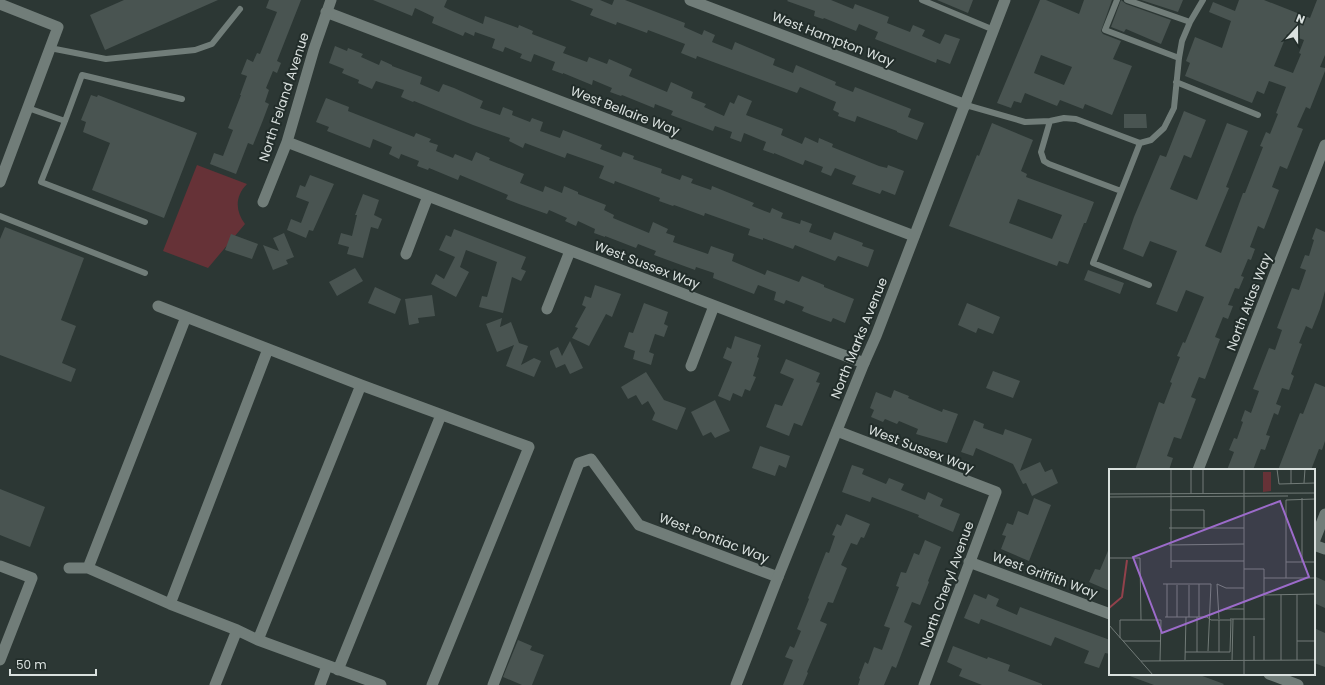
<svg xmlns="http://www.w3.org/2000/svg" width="1325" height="685" viewBox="0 0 1325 685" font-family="Poppins,sans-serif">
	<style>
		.green { fill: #663237 }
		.building { fill: #495451; fill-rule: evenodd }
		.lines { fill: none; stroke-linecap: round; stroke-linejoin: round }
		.service { stroke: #717d79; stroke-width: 6 }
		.minor { stroke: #717d79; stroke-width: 11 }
		.secondary { stroke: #717d79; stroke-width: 11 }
		.labels { text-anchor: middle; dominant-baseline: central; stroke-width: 4; stroke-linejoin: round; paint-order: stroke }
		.street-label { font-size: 13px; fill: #dae1df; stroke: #222d2a }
		.inset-river { fill: none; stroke: #91414b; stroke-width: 2 }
		.inset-road { fill: none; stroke: #727b78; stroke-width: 1 }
		.view { fill: #9c6bca; fill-opacity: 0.15; stroke: #9c6bca; stroke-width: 2 }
		.inset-edge { fill: none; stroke: #dae1df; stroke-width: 2 }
	</style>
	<rect width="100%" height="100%" fill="#2c3734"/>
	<path class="green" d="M197,165L247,184C235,196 235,211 245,224L208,268L163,251Z"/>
	<path class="building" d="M124,0H218L105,50L90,15Z
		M269,0H301L277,61L281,63L277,73L273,71L266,88L269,90L265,102L269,104L263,120L253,145L248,143L236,174L210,164L214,153L223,156L233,130L228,128L241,95H240L247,76L241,74L247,59L253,62L257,53L260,54L277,12L266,8Z
		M373,0H447L444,7L450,10L483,24L485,16L518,28L519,25L533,31L532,34L566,47L563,53L587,62L589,57L607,64L609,59L632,69L629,76L667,92L671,82L693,92L691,98L706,104L704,107L724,116L730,102L734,104L738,95L752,101L746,115L783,129L781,135L802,144L805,137L818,143L819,138L833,144L832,147L879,166L887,168L888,165L904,171L895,195L882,190L880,194L852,184L856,176L835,168L831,176L821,172L823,167L805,160L803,165L774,153V154L763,150L766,142L744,133L741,142L730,138L732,132L715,126L713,131L671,115L673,111L655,104L654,108L622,95L621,96L610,92L612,88L593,80L592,85L563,73V74L552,70L555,62L534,54L531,62L520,58L522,54L505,47L503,52L492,48L495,39L475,32L474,36L465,32L463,36L432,23L434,17L415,8L412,16Z
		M570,0H600L612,5L614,0H625L685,23L684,27L702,35L704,30L715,35L712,42L732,50L735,42L775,59L773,65L793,73L796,65L836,82L835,85L853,92L855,87L911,109L908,117L924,123L917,140L897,132V131L857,116L855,122L838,116L839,113L833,110L836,102L800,87L797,93L697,56L696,59L681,53L685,44L648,30L647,33L617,22L616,25L590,15L593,9Z
		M788,0H831L853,9L855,4L889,17L887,23L910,32L913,25L925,30L922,36L940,44L945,34L960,39L950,64L937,59L936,63L875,39L878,32L859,24L856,31L824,18L823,19L814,16L815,11L787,1Z
		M937,0H973L968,13Z
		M1040,0H1046L1079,14L1084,0H1112L1101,31L1103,34L1121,41L1113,59L1132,66L1112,115L1085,104L1083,109L1060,100L1057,106L1025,93L1021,103L1014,101L1011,108L997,103ZM1041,55L1072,67L1064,85L1034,73Z
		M1121,0L1126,4L1171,20L1161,44L1126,29L1124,32L1111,27Z
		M1141,0H1183L1178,12Z
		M1239,0H1264L1310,18L1317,0H1325V55L1320,67L1325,68V71L1310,109L1306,107L1297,127L1303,129L1287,169L1280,166L1272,187L1279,190L1264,229L1258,226L1250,247L1255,249L1251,260L1248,259L1241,276L1244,277L1239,289L1235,288L1228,305L1233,306L1228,319L1223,317L1215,337L1220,339L1205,379L1199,377L1191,397L1196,399L1181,439L1174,437L1167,456L1173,458L1169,470H1135L1159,402L1164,404L1172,383L1170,382L1180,357L1177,356L1183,342L1185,343L1204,297L1186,290L1177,312L1156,304L1177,251L1150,241L1143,257L1123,249L1134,217L1160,155L1166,157L1184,111L1206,120L1191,158L1184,155L1170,189L1197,200L1227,123L1248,131L1226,187L1229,188L1205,246L1221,253L1243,193H1245L1263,147L1260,146L1266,132L1270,134L1278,114L1276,113L1286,87L1269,81L1264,94L1257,91L1252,103L1185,76L1190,63L1186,61L1195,37L1222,48L1231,21L1209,12L1213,2L1235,11ZM1287,34L1304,40L1299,53L1301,54L1293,73L1274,66Z
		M335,46L347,51L348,48L363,54L361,57L379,65L381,60L392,65V66L422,77L420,84L439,92L443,84L454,88L483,101L480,108L500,115L503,107L513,111L512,115L530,122L532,118L543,122L540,131L560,138L563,130L602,145L600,149L621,157L623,152L634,156L633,159L662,169L661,173L680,180L682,175L693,179L691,183L711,190L712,186L754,203L752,206L770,213L772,208L783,213L781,218L800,224L801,220L812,224L809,232L831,240L834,232L863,243L862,246L874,250L868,267L838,256L835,261L795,245L793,249L763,238V240L748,235L750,229L705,213L704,216L674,205L673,206L659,201L660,198L615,181L614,184L599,178L604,166L567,153L565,158L525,143L523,148L509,141L510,138L473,125L414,101L413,102L401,97L404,90L376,81L372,89L358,83L359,80L342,73L344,69L329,63Z
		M91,95L97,97L98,95L197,133L164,218L92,190L110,143L83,132L86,122L81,120Z
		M326,98L349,107L348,111L414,137L416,133L431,139L429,142L438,145L436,151L453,158L455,154L472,161L476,152L490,158L489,160L524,174L520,183L543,192L545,186L562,193L564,186L578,192V194L606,205L604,210L614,215L613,218L649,233L653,222L668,229L666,233L675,236L673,242L708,254L711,246L734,254L732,261L765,275L767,270L799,282L802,276L824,285V287L854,299L845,323L833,318L831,322L812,315L802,311L804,307L786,300L784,304L774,300L776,292L758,285L754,294L713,278L714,273L696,267L695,270L654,255L656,251L638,244L636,248L605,236V237L594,233L595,229L578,221L576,226L565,221L567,218L549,210L547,214L519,204L506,199L508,195L460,175L458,180L429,168L428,170L417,166L419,161L401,154L399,159L389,154L392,147L373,139L370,148L327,131L329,127L316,122Z
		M1124,114H1146L1147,128H1124Z
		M992,123L1033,140L1021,171L1027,174L1026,177L1094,202L1086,223H1084L1068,264L1059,261L1057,266L949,226L977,155L979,156ZM1018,199L1062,215L1052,239L1009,223Z
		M310,175L334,184L313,231L309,230L306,238L287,230L291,219L301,223L309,202L296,197L300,185L305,187Z
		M363,194L379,200L374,215L382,219L378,229L371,227L363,258L347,254L349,247L338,244L341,233L352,236L357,215H355Z
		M5,227L84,258L61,320L76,326L62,363L76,369L71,382L0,355V239Z
		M1316,228L1325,232V291L1320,309L1312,329L1306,326L1299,343L1302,344L1291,374L1294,376L1289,390L1282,388L1276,404L1281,406L1278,415L1274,413L1266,435L1270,436L1265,450L1261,449L1253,470H1227L1234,452L1229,450L1234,438L1237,439L1243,422L1241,421L1245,410L1251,413L1259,391L1253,389L1269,348L1275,350L1282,330L1277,328L1292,288L1299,290L1306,270L1300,268L1305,255L1309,256L1314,240L1312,239Z
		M454,229L526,257L521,269L526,271L521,281L512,277L503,313L479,307L482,296L487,297L497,262L466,250L460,267L469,272L456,297L431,284L436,274L444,279L455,257L439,250L446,235L451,237Z
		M284,233L294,257L286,260L288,264L273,270L263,245L279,251L273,238Z
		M231,234L258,244L252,259L225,250Z
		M355,268L363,281L337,296L329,282Z
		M1088,270L1124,283L1120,294L1084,280Z
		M595,285L621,294L612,317L606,314L589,346L572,338L578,328L575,327L586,307L582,305L585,296L591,298Z
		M375,287L401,299L395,314L368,303Z
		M432,295L435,316L418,318L419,323L409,325L405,299Z
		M644,303L668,312L664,324L668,326L664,337L655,334L649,352L654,354L651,365L633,359L635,351L624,347L629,332L633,333Z
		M967,303L1000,317L993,334L978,328L976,333L958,325Z
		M502,318L500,327L511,322L519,343L528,346L521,365L534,358L541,361L534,377L506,366L514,345L497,352L486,324Z
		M735,336L761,345L757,357L759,358L753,376L756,377L750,391L745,389L742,397L733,393L730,401L718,396L732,362L723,358L727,347L731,349Z
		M570,341L583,368L570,374L565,364L556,368L550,354V351L558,347L562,356Z
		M786,359L820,373L816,382L820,383L802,426L794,423L789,436L766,427L775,404L782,406L794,379L780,373Z
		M993,371L1020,381L1013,398L986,388Z
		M646,372L664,400L686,408L677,430L652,420L655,413L648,401L642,405L636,395L628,399L621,387Z
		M1315,383L1325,387V441L1322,450L1319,449L1311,470H1278L1300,413L1303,414Z
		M894,390L909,396L908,398L942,412L943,409L958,414L947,443L916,434L918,429L899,421L897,424L885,419L883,422L871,417L874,410L870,408L876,392L891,398Z
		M715,400L730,431L715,438L711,432L703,436L691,412Z
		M974,420L984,424L983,428L1003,435L1005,429L1032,439L1020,471L1040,462L1045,472L1052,469L1058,483L1032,496L1026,483L1023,484L1013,464L976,448L973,456L961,452Z
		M760,446L790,456L786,468L779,465L775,476L752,468Z
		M852,465L864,469L862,474L886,484L889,478L904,484L901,490L925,500L928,492L943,499L940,506L960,514L953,532L918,517L919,515L872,497L870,502L842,492Z
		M0,489L45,507L30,547L0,535Z
		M1034,498L1051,505L1029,561L1001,549L1006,536L1002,535L1007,523L1013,525L1018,511L1028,515Z
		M846,514L870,524L864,538L861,537L857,545L851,543L841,565L847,568L833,603L828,602L820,621L827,624L807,672L808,673L803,685H783L793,660L785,657L790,646L794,648L801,631L797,629L809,599L808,598L820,567L826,552L829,553L835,536L832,535L837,524L841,526Z
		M925,540L941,547L928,581L929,582L920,605L912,602L904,622L912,626L896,668L892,666L884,685H858L860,679L859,678L865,662L868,664L874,647L882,650L890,628L884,626L899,587L896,586L901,572L906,573L914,553L919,555Z
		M1110,546V591L1089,582L1095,569L1100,570Z
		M1314,576L1325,581V608L1314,603Z
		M974,594L986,599L988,594L999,599L996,606L1017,615L1020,607L1110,640V654L1105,653L1099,668L1084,663L1089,651L1055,637L1051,646L981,619L979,624L964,618Z
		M1314,628L1325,633V667L1314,663Z
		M518,640L532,646L530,650L544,655L532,685H522L503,677Z
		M953,646L987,659L988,657L1010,665L1008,671L1042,684V685H982L959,676L962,669L947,662Z
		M1128,674H1197L1224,684L1223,685H1154L1127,675Z"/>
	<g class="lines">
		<path class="service" d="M922,0L994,30
			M1117,0L1105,30L1179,58
			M1127,0L1190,22
			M50,48L106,59L195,50L212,44L240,9
			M1176,82L1258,115
			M966,105L1025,122L1050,121L1064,118L1076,119L1140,143L1151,140L1164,128L1174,108L1179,58L1182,41L1190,22L1203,0
			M28,108L65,121L41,182L145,222
			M65,121L82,75L182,99
			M1050,121L1041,152L1044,161L1049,164L1121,191
			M1140,143L1093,263L1149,285
			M0,216L145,273"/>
		<path class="minor" d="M690,0L966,105
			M0,4L58,27L0,182
			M326,12L914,236
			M287,142L864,363
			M263,202L287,142L314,49L331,0
			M406,254L428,196
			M158,306L361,385L529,447L432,685
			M547,309L570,251
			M691,366L714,306
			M837,431L996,492L924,685
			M1198,470L1325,145
			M1314,542L1325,514
			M1314,545L1325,549
			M969,562L1110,614
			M0,566L32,578L0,660
			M69,568H88L170,604L237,630L258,640L381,685
			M88,568L186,317
			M170,604L268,349
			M258,640L361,385
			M338,670L441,415
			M1269,674L1298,685
			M215,685L237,630
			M320,685L327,666
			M493,685L579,463L591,459L639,525L778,577"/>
		<path class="secondary" d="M736,685L778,577L864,363L876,336L1005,0"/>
	</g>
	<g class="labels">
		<g class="street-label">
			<text transform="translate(833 39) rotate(21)">West Hampton Way</text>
			<text transform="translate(284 97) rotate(-72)">North Feland Avenue</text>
			<text transform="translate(625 111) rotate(21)">West Bellaire Way</text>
			<text transform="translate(647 265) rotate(21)">West Sussex Way</text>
			<text transform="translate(1249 302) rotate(-69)">North Atlas Way</text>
			<text transform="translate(859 338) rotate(-68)">North Marks Avenue</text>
			<text transform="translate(921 449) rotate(21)">West Sussex Way</text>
			<text transform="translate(714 538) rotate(21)">West Pontiac Way</text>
			<text transform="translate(1045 575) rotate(20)">West Griffith Way</text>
			<text transform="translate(947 584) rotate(-70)">North Cheryl Avenue</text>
		</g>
	</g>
	<g transform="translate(1109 469)">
		<rect width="206" height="206" fill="#2c3734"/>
		<path d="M154,3H162V22L154,23Z" fill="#663237"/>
		<path class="inset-river" d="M0,139L13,128L18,91"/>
		<path class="inset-road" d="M94,0V25M168,0L170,15L206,14M182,0V15M195,14L196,0M0,25L206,24M82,25V0M0,28L179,27M61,41H95V59M60,59H135M60,76L135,75M0,89H31L32,151M62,92H135M177,93H206M193,93V29M62,99V0M135,100H155V191M155,109H206M177,109V31L206,30M54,115H102L99,182M68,116V148M156,126L206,125M117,140H135M56,148H98L102,151H122L121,183H76M58,148V115M80,148V116M90,148V115M110,150L108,115L117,119H135M121,150H156M0,156L44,206M11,169V151H52L51,192M14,172H52M188,172H206M88,183V148M110,183V151M76,191L77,148M145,191V167M172,191V126M188,191V125M32,192L206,191M123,192L124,150M135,206V0"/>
		<path class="view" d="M171,32L200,108L53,164L24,88Z"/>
		<rect width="206" height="206" class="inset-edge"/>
	</g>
	<g transform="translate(1297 28) rotate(21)" stroke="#222d2a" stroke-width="3" paint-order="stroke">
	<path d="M0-3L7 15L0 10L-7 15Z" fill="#dae1df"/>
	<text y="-6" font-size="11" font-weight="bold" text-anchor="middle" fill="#dae1df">N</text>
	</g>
	<path d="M10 669v6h86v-6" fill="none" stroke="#dae1df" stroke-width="2"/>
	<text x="16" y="669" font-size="12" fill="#dae1df" stroke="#222d2a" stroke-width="3" paint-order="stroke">50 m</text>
</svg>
